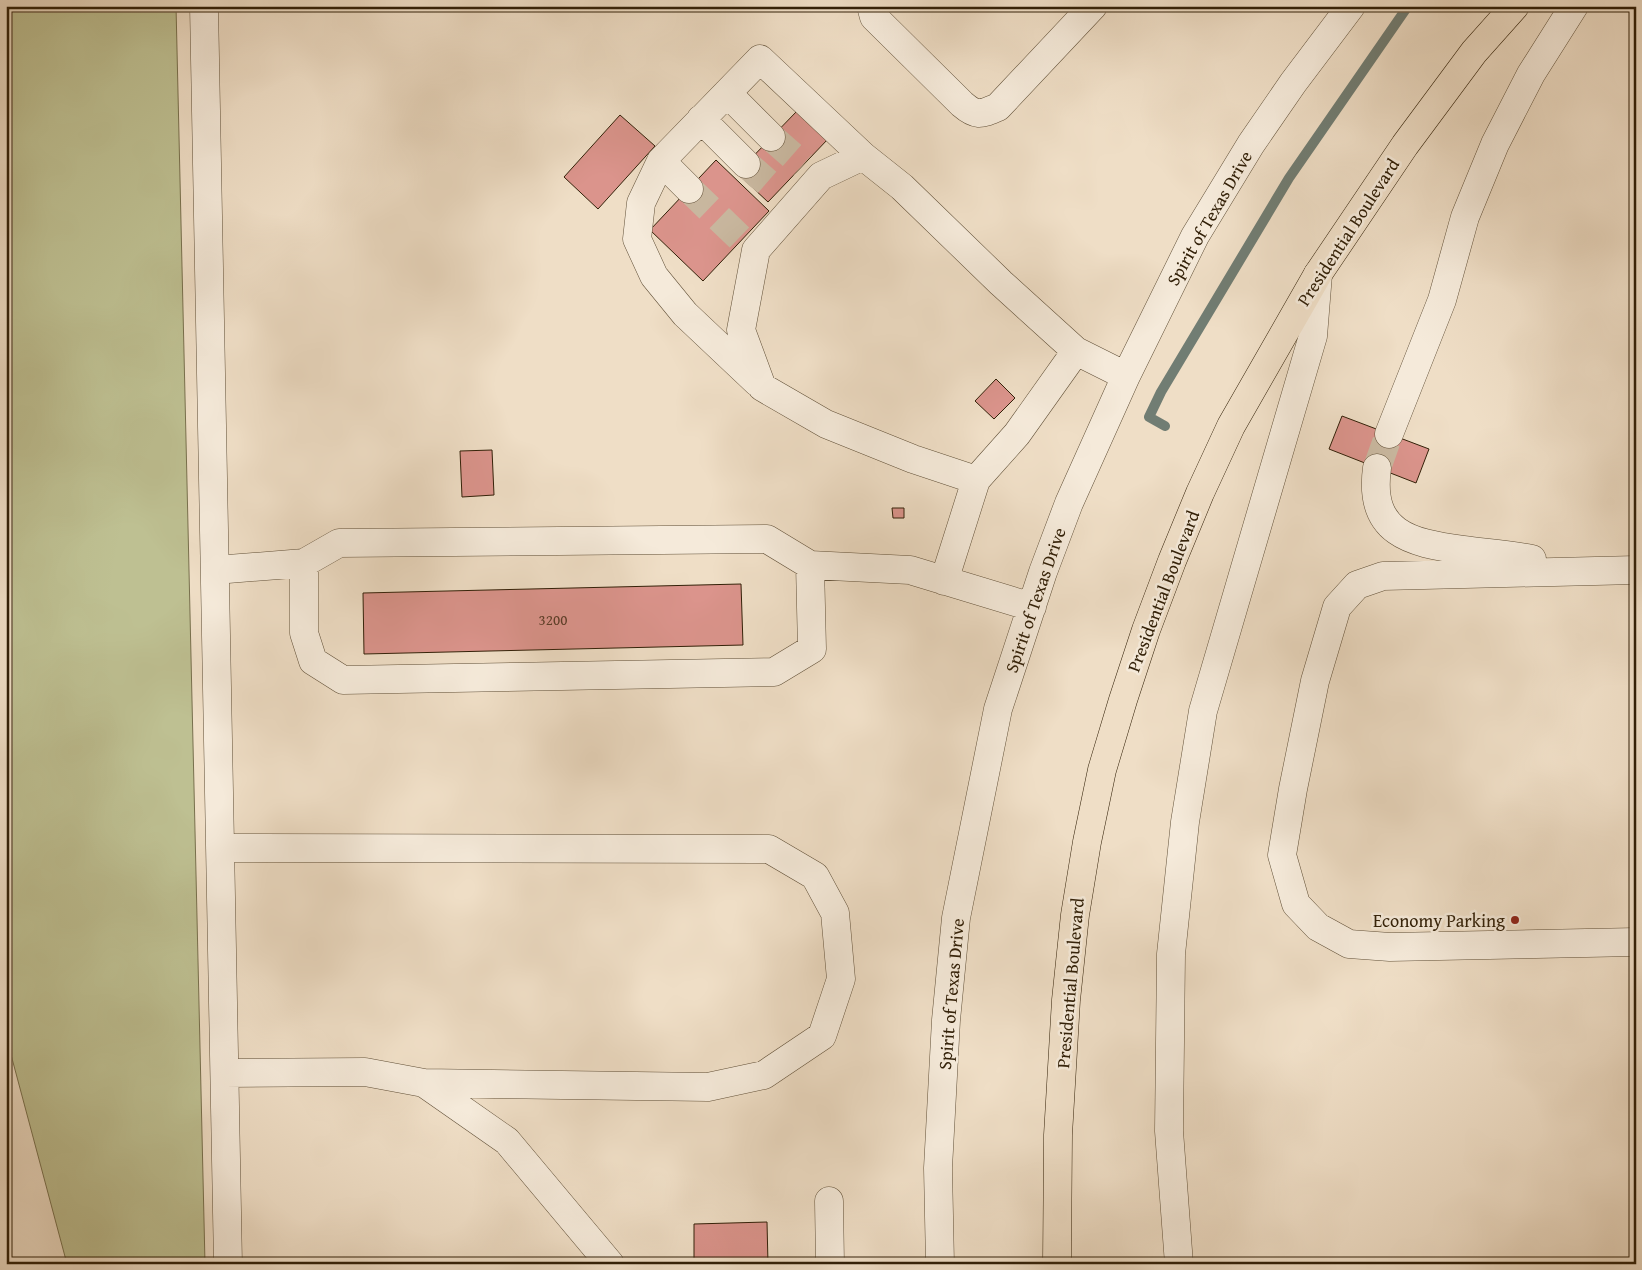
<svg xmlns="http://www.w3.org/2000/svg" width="1642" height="1270" viewBox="0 0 1642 1270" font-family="'Gentium Book Plus',serif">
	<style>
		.green { fill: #bec092; stroke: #78704d }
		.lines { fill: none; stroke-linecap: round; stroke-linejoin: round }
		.stream { stroke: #717d73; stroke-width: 10 }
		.building { fill: #db948c; stroke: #322008 }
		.minor-tunnel { stroke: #c9b8a0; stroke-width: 28; stroke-dasharray: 28 14; stroke-linecap: butt }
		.minor-casing { stroke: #615038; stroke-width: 29 }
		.major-casing { stroke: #322008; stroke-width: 29 }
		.minor { stroke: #f5eada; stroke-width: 28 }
		.major { stroke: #efdec6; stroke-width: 28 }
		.poi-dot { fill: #8f2418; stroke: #f5eada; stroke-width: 2 }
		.labels { text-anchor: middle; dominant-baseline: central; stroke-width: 5; stroke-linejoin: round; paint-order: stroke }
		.number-label { font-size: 15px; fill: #5c3d29 }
		.street-label { font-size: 18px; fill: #322008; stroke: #f5eada }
		.poi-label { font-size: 18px; fill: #322008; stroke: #f5eada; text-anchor: end }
	</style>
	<rect width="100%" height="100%" fill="#efdec6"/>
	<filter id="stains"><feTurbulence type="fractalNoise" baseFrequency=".004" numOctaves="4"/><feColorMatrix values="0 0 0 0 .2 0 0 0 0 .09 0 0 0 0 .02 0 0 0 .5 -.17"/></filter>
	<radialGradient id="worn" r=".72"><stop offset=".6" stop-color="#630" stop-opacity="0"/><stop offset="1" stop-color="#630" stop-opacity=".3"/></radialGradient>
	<path class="green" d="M6,6H176L205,1264H67L6,1036Z"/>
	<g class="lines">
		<path class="stream" d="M1165,426L1149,417L1161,392L1289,178L1408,6"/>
	</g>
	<path class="building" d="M797,111L828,139L768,202L737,173Z
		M620,115L655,146L598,209L564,177Z
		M716,160L769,211L703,281L650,230Z
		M996,379L1015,398L994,419L975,401Z
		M1342,416L1429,449L1416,483L1329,449Z
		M492,450L494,495L462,497L460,451Z
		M892,508H904V518H893Z
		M741,584L743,645L364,654L363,593Z
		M767,1222L768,1264H694V1224Z"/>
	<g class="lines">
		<path class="minor-tunnel" d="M771,137L803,165
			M746,164L777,191
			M689,189L742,240
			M1377,468L1389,434"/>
		<g class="minor-casing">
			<path id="minor" d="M204,6L228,1264
				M871,6L874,17L962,104C977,117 981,114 998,107L1093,6
				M727,93L771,137
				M701,119L746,164
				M661,161L689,189
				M757,382L685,314L654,276L637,239L641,203L661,161L760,59L863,156
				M1389,434L1442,300L1465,217L1495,144L1531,74L1574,6
				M1377,468C1368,533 1410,543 1463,550C1486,553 1509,555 1532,559
				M976,480L1017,434L1076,351
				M304,563V633L313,661L343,680L774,672L812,649L810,565
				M215,570L304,563L339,543L767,539L810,565L910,570L1032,607
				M1636,570L1383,576L1357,585L1337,607L1315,681L1293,789L1282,855L1296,904L1318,927L1349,944L1390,947L1636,942
				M944,581L976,480L913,459L826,424L762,387L741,330L756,250L821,176L863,156L902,187L1001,283L1076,351L1126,376
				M220,848L769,849L815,876L835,913L841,979L822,1036L764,1075L708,1087L424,1083
				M225,1073L365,1072L424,1083L507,1141L610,1264
				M829,1201L830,1264
				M940,1264L938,1168L946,1020L956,918L998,709L1043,572L1069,503L1126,376L1195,236L1251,144L1293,83L1351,6
				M1179,1264L1169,1131L1171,954L1185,822L1203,711L1313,336L1318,274"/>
		</g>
		<g class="major-casing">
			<path id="major" d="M1057,1264L1058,1135L1066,1000L1075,915L1087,842L1102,770L1123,700L1146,630L1172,561L1200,493L1231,426L1318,274L1405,145L1474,52L1515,6"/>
		</g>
		<use href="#minor" class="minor"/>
		<use href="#major" class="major"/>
	</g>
	<circle class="poi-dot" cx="1515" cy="920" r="5"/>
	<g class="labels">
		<g class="number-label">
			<text x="553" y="619">3200</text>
		</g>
		<g class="street-label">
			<text transform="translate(1209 218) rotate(-60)">Spirit of Texas Drive</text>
			<text transform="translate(1348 232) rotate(-57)">Presidential Boulevard</text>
			<text transform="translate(1163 591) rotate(-69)">Presidential Boulevard</text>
			<text transform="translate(1035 600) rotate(-71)">Spirit of Texas Drive</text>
			<text transform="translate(1070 983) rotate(-85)">Presidential Boulevard</text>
			<text transform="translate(951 994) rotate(-85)">Spirit of Texas Drive</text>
		</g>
		<g class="poi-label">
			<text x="1505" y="920">Economy Parking</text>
		</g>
	</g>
	<rect width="1642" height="1270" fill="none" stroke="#efdec6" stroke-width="25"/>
	<rect x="8" y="8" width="1627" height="1255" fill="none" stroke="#322008" stroke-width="2.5"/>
	<rect x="12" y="12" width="1617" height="1245" fill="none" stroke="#322008"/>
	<rect width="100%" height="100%" filter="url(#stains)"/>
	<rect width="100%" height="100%" fill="url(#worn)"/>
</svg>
